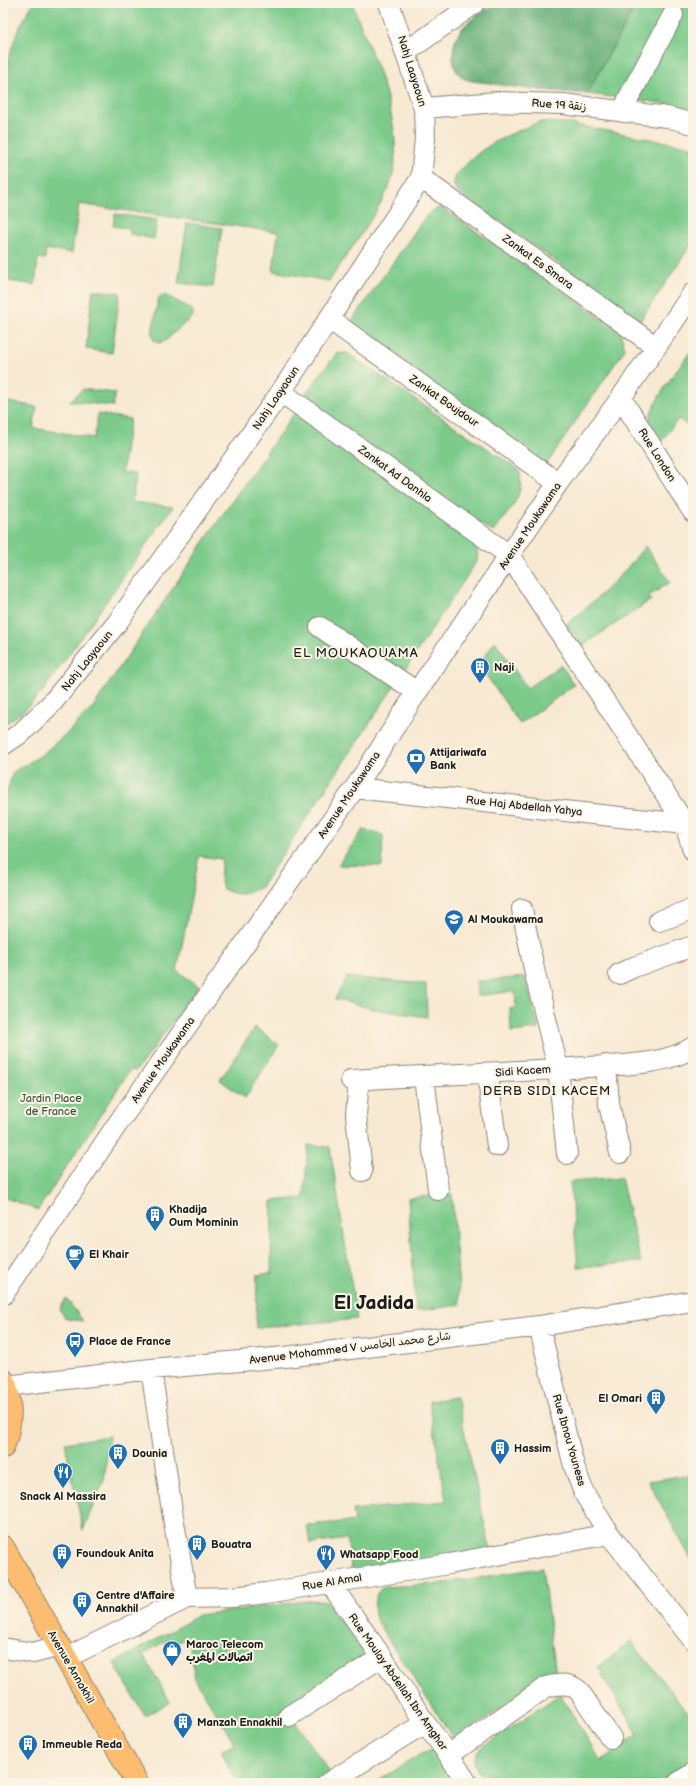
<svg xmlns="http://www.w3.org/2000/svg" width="696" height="1786" viewBox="0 0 696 1786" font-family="'Balsamiq Sans','Playpen Sans Arabic',sans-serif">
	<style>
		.green { fill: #7ccb8b; stroke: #4c7454 }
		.forest { fill: #65af77; stroke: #40664a }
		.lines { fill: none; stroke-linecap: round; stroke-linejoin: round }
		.minor-casing { stroke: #8a8277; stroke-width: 22 }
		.major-casing { stroke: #8a8277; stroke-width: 24 }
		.minor { stroke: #fff; stroke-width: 20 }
		.major { stroke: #fcbd6f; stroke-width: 22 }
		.labels { text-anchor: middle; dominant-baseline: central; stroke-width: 4; stroke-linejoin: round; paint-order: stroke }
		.street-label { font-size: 11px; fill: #1c1c1c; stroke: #fcf5e5 }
		.poi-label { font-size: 11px; font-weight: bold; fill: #1c1c1c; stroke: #fcf5e5; text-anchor: start }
		.park-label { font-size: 11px; fill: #3e5943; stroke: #fcf5e5 }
		.quarter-label { font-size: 13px; letter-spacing: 1px; fill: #1c1c1c; stroke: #fcf5e5 }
		.town-label { font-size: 19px; font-weight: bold; fill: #1c1c1c; stroke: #fcf5e5 }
	</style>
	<rect width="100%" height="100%" fill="#fcf5e5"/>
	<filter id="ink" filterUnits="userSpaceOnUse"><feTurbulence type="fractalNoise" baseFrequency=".025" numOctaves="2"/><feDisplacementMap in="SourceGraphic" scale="8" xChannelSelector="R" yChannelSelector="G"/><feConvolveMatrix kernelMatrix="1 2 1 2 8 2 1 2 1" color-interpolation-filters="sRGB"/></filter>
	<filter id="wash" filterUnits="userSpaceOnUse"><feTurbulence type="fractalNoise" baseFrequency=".012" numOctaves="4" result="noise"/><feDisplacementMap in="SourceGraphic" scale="16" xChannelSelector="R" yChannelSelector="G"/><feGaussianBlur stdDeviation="0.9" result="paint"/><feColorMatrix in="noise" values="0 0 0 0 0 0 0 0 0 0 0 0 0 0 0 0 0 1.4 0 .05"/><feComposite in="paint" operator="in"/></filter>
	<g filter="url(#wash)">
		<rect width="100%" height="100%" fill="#f8e9d2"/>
		<path class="green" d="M33,3H352C371,54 412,135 388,189C372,222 349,251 329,281L273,271L278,232L79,204L72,253L46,249L45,259L38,258L35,285L3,280V85L9,56L18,30Z
			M637,3H693V109L655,102L587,94Z
			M539,122L566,123L693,147V242L640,321L457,192C456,190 454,186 454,184C453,177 459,172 463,168C483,144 511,134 539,122Z
			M441,207L620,331L625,349L546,465L349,325L423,220L430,212Z
			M115,214L157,220L154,239L130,234V228L113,226Z
			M187,223L222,228L213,287L178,283Z
			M93,290L120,293L112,353L86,349Z
			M165,295L190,308L193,311V316L164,342L159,343L154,340L152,333L158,300L160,296Z
			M693,348V429L678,419L658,446C656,441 651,436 649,430C643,411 681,365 693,348Z
			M347,353L519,470C527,495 507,513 493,532L307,403L304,396L336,354Z
			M83,389L115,393L113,406L70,401Z
			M3,401L37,407L33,428L94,438L98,414L130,419L122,472L136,474L132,502L173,507L43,691L23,712L3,725Z
			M295,412L471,539C476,547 479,552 477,561L261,887C245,895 240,897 223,889L220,877L222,859L199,856L177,971L199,986L136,1071L130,1070L38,1210L3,1197V805L13,772L40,756L66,734L93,707L216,524Z
			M645,546L670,582L649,596L651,600L576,650L562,628C592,604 622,577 645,546Z
			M495,641L527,688L561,665L574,685L520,724L479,665Z
			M363,830L383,835L382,866L338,865Z
			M347,977L426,984L427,1017L373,1009L335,999Z
			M525,977L539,1029L511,1032L510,1009L516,1007L515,991L477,996V981H482Z
			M255,1027L279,1045L245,1098L220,1080Z
			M308,1145L330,1147L357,1319L256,1328L257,1275L271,1273L272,1201L304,1198Z
			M621,1178L641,1262L578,1267L570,1182Z
			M452,1194L460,1305L416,1311L408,1198Z
			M66,1298L83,1321L66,1319L60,1310Z
			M457,1397L490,1549L352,1574L347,1539L310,1544L307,1525L355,1521L353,1510L446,1501L429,1401Z
			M109,1436L104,1480L83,1530L65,1443Z
			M693,1474V1558L691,1559L648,1481Z
			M542,1568L556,1674L548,1676L457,1739L453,1738L377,1622C373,1611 372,1593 384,1587L436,1584Z
			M314,1600L327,1602L366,1654L280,1715L289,1727L295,1722L331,1774L320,1783H237L221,1751L235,1744L195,1679L188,1637L173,1645L169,1639L143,1654L170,1702L145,1716L114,1663L187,1622L198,1615Z
			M631,1641L693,1719V1765L668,1783H485C477,1770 471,1765 478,1750L560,1694L601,1761L638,1734L602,1675V1671L597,1668Z
			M433,1750L440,1755L458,1783H375L421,1754Z"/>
		<path class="forest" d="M497,3H637L587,94C554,91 521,89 489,83C482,82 472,82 465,79C455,74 452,63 453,53C454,26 476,16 497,3Z"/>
	</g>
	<g filter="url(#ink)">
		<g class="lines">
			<g class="minor-casing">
				<path id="minor" d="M406,52L475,3
					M424,108L497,102L563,104L667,117L693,124
					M623,112L628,99L673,15
					M421,178L655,346
					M329,319L558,483
					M281,392L509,555L685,824L693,850
					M621,398L693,512
					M320,627L417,692
					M3,745L21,733L52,703L117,623L281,392L421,178L425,138L424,108L389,3
					M355,788L693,825
					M522,909L535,974L558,1068L567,1154
					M659,921L693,909
					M619,974L634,967L693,946
					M606,1065L609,1104L620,1153
					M487,1073L497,1146
					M424,1077L438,1190
					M351,1080C424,1075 498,1073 572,1068C606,1065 665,1067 693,1047
					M359,1080L356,1115L362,1171
					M3,1295L114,1129L355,788L417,692L558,483L621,398L693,293
					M539,1326L574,1466L584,1493L609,1534L693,1640
					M151,1369L172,1511L187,1598
					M6,1386L151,1369L285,1357L539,1326L693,1301
					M329,1582L382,1657L425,1723L449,1755L467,1783
					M3,1648L33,1653L60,1646
					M66,1658L187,1598L233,1597L266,1593L449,1564L609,1534
					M289,1716L382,1657
					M449,1755L546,1687C558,1684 569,1682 579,1691L611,1738
					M328,1783L425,1723
					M678,1783L693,1773"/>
			</g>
			<g class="major-casing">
				<path id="major" d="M3,1380C13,1399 11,1427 3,1447
					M3,1547L137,1783"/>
			</g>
			<use href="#minor" class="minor"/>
			<use href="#major" class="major"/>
		</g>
	</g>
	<defs>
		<g id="building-pin" transform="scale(1)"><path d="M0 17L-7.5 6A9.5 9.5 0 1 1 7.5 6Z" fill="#1f6fb2" stroke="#fcf5e5"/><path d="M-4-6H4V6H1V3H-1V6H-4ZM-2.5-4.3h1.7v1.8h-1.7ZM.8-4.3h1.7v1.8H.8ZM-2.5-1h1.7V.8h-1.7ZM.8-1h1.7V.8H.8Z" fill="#fff"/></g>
		<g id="bank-pin" transform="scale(1)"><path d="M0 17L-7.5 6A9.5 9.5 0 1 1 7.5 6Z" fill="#1f6fb2" stroke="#fcf5e5"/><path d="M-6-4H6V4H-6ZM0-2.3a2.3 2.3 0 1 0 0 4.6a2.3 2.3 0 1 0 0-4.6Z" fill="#fff"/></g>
		<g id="school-pin" transform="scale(1)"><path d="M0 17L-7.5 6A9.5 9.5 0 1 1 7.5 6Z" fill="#1f6fb2" stroke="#fcf5e5"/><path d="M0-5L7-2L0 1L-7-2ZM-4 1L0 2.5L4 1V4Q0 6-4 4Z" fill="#fff"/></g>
		<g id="cafe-pin" transform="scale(1)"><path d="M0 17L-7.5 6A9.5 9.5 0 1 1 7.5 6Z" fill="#1f6fb2" stroke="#fcf5e5"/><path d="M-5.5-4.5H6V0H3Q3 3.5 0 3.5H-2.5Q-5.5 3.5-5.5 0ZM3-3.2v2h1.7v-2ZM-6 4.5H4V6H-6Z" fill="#fff"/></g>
		<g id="bus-pin" transform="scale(1)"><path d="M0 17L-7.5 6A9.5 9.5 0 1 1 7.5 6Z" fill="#1f6fb2" stroke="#fcf5e5"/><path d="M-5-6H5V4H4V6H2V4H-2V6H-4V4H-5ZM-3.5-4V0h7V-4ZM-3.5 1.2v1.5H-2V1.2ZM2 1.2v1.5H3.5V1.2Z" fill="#fff"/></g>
		<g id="restaurant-pin" transform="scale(1)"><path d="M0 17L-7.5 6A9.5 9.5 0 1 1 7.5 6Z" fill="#1f6fb2" stroke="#fcf5e5"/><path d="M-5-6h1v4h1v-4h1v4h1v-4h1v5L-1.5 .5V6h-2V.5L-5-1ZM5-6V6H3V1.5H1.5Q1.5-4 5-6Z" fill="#fff"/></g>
		<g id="shop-pin" transform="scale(1)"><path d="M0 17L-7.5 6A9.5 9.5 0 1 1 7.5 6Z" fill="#1f6fb2" stroke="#fcf5e5"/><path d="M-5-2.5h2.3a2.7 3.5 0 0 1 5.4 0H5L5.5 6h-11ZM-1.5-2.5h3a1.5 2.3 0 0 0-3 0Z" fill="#fff"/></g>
	</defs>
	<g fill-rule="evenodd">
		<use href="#building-pin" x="480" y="667"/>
		<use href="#bank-pin" x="416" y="758"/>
		<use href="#school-pin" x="454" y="919"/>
		<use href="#building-pin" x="155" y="1215"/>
		<use href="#cafe-pin" x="75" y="1254"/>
		<use href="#bus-pin" x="75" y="1341"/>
		<use href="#building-pin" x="656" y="1398"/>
		<use href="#building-pin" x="500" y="1448"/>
		<use href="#building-pin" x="118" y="1453"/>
		<use href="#restaurant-pin" x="63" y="1472"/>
		<use href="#building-pin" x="197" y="1544"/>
		<use href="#building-pin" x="62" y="1553"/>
		<use href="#restaurant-pin" x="326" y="1554"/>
		<use href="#building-pin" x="82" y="1601"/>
		<use href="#shop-pin" x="172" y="1650"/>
		<use href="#building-pin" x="183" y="1722"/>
		<use href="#building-pin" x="28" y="1744"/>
	</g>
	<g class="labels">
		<g class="street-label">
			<text transform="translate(412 71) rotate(73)">Nahj Laayaoun</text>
			<text transform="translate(559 105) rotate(4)">Rue 19 زنقة</text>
			<text transform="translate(538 262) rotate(36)">Zankat Es Smara</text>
			<text transform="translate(276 398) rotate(-56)">Nahj Laayaoun</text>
			<text transform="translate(444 401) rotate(35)">Zankat Boujdour</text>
			<text transform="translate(657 455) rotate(58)">Rue London</text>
			<text transform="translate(395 474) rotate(36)">Zankat Ad Danhla</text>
			<text transform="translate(530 526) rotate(-56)">Avenue Moukawama</text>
			<text transform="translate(87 661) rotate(-51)">Nahj Laayaoun</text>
			<text transform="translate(349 795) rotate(-56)">Avenue Moukawama</text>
			<text transform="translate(524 806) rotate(6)">Rue Haj Abdellah Yahya</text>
			<text transform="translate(163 1060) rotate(-55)">Avenue Moukawama</text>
			<text transform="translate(523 1071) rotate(-4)">Sidi Kacem</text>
			<text transform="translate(350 1348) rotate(-7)">Avenue Mohammed V شارع محمد الخامس</text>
			<text transform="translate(569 1440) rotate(74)">Rue Ibnou Youness</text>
			<text transform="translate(332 1582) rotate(-9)">Rue Al Amal</text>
			<text transform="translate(71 1667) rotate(60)">Avenue Annakhil</text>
			<text transform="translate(398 1682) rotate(55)">Rue Moulay Abdellah Ibn Amghar</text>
		</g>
		<g class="poi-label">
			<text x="494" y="667">Naji</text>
			<text x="430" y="752">Attijariwafa<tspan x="430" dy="13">Bank</tspan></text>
			<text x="468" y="919">Al Moukawama</text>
			<text x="169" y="1209">Khadija<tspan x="169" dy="13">Oum Mominin</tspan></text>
			<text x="89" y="1254">El Khair</text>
			<text x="89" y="1341">Place de France</text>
			<text x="642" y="1398" text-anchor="end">El Omari</text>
			<text x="514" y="1448">Hassim</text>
			<text x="132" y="1453">Dounia</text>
			<text x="63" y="1496" text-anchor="middle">Snack Al Massira</text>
			<text x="211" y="1544">Bouatra</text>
			<text x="76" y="1553">Foundouk Anita</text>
			<text x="340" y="1554">Whatsapp Food</text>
			<text x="96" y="1595">Centre d'Affaire<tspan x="96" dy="13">Annakhil</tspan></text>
			<text x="186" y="1644">Maroc Telecom<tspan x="186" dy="13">اتصالات المغرب</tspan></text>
			<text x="197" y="1722">Manzah Ennakhil</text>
			<text x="42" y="1744">Immeuble Reda</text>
		</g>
		<g class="park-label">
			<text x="51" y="1098">Jardin Place<tspan x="51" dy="13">de France</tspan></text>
		</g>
		<g class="quarter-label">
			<text x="356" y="653">EL MOUKAOUAMA</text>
			<text x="547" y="1091">DERB SIDI KACEM</text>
		</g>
		<g class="town-label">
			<text x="374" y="1303">El Jadida</text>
		</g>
	</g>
	<rect width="696" height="1786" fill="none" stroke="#fcf5e5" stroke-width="16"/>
</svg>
